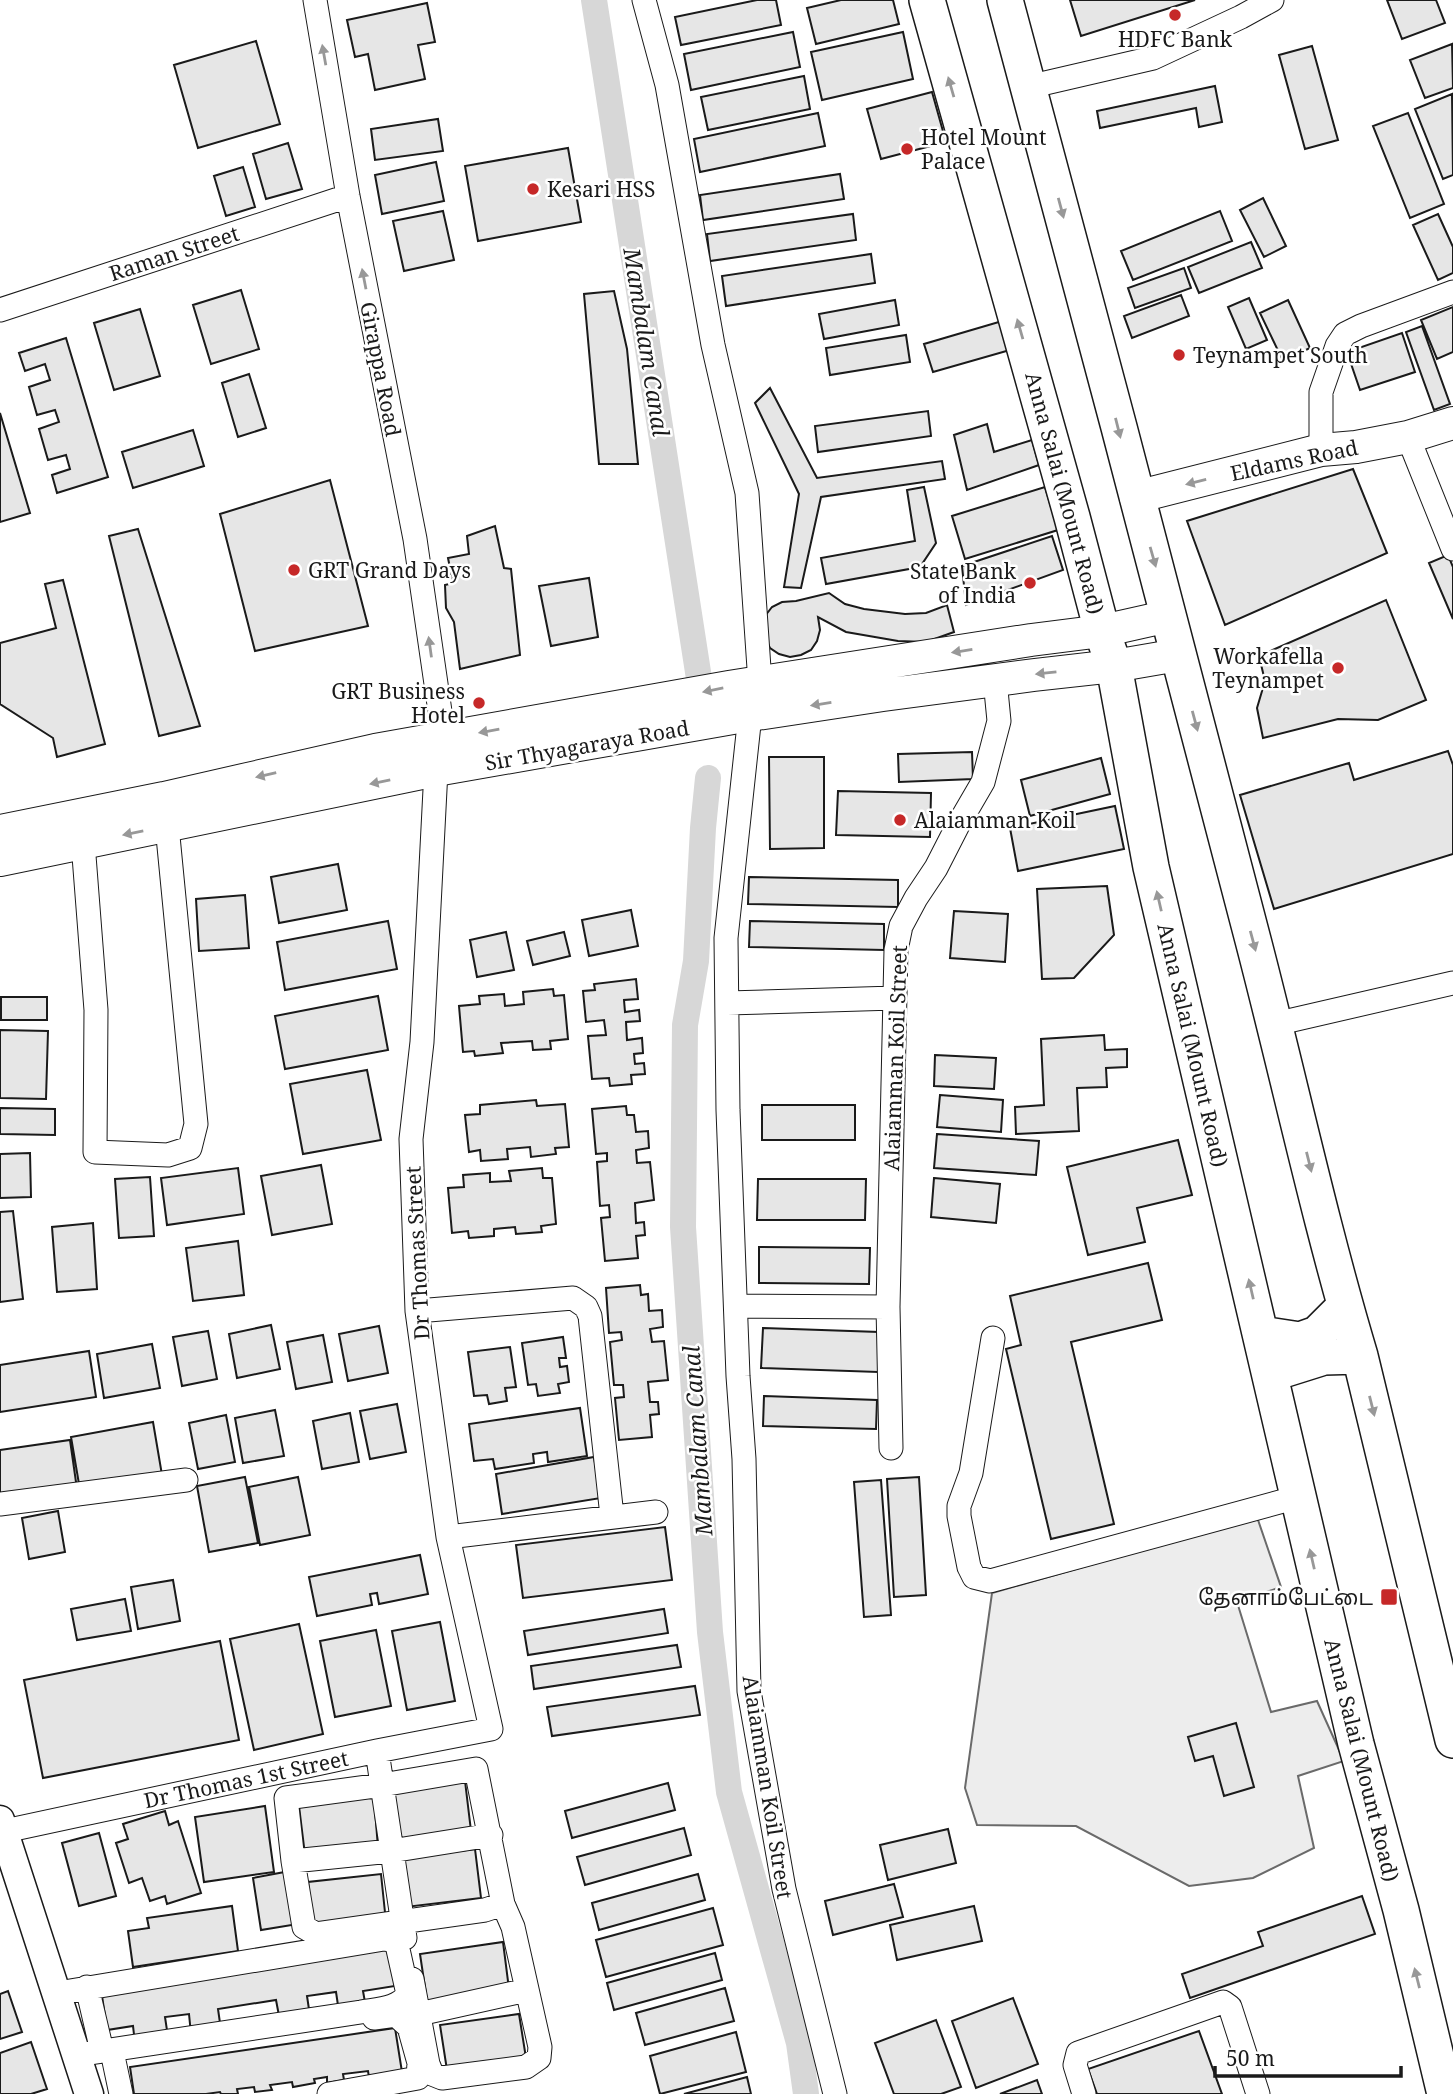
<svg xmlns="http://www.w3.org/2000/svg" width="1453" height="2094" viewBox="0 0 1453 2094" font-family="'Noto Serif','Noto Sans Tamil',serif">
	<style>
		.green { fill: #ededed; stroke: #6a6a6a; stroke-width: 2 }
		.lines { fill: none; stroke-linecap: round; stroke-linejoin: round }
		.canal { stroke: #d7d7d7; stroke-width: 26 }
		.building { fill: #e6e6e6; stroke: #1a1a1a; stroke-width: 2 }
		.minor-casing { stroke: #1a1a1a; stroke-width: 25 }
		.tertiary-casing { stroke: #1a1a1a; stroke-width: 31 }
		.secondary-casing { stroke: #1a1a1a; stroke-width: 34 }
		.primary-casing { stroke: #1a1a1a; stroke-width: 38 }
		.minor { stroke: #fff; stroke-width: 23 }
		.tertiary { stroke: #fff; stroke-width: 28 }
		.secondary { stroke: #fff; stroke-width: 32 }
		.primary { stroke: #fff; stroke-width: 35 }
		.oneway { fill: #989898 }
		.poi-dot { fill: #c62828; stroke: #fff; stroke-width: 2.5 }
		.labels { text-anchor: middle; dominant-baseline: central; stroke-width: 5; stroke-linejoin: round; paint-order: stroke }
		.poi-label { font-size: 21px; fill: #1a1a1a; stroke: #fff; text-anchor: start }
		.street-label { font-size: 21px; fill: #1a1a1a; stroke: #fff }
		.water-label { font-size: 23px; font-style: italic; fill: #1a1a1a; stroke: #fff }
	</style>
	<rect width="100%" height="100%" fill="#fff"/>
	<path class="green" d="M1257,1517L1281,1587L1237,1602L1271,1712L1317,1701L1344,1761L1298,1776L1314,1848L1253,1878L1189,1886L1076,1826L977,1825L965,1788L992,1593Z"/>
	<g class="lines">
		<path class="canal" d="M594,0L700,685
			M708,778L703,828L696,961L685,1025L683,1227L710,1632L729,1792L799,2043L806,2094"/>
	</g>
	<path class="building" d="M757,0H776L781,25L681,45L675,17Z
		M841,0H893L899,24L816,44L807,8Z
		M1070,0H1195L1081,36Z
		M1387,0H1436L1445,23L1402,39Z
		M427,3L435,42L418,45L425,79L375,90L368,54L355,57L347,20Z
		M793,32L800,67L691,90L684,54Z
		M903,32L913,79L822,100L811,52Z
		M256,41L280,124L198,148L174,65Z
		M1452,44L1453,88L1425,98L1410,60Z
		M1312,46L1338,140L1305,149L1279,55Z
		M804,76L810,109L708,130L701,97Z
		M1215,86L1222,122L1199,127L1196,108L1100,128L1097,111Z
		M932,92L946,142L881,159L867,109Z
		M1452,94L1453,175L1443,179L1415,109Z
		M818,113L825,146L700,172L694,139Z
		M1408,113L1444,204L1410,218L1373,126Z
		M438,119L443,151L375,160L371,129Z
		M288,143L302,189L266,199L253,154Z
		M568,148L581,222L478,241L465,166Z
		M436,162L444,201L382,214L375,175Z
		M243,167L255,207L226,216L214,176Z
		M840,174L844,199L703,220L700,195Z
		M1263,198L1286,246L1264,257L1240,210Z
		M443,211L454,260L404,271L393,221Z
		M1220,211L1232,241L1133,280L1121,251Z
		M853,214L856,240L710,261L707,234Z
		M1438,214L1453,247V273L1438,280L1413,225Z
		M1251,242L1262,268L1199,293L1188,267Z
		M871,254L875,283L726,306L722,276Z
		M1184,268L1191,288L1135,308L1128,288Z
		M241,290L259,349L211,364L193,305Z
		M614,291L627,349L638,464H599L584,294Z
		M1181,295L1189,316L1132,338L1124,316Z
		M1249,298L1267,340L1246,349L1228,307Z
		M895,300L899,325L824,339L819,314Z
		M1288,300L1310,348L1283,361L1260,313Z
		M1453,307V352L1437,359L1421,320Z
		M140,309L160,376L114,390L94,323Z
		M1009,319L1017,348L933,372L924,344Z
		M1422,326L1450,404L1434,410L1406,332Z
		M1402,333L1415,372L1360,390L1347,352Z
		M906,335L910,362L830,375L826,348Z
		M66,338L108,477L57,493L52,475L70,469L66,455L48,460L39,429L59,422L55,410L37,415L29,387L50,380L45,364L25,371L19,353Z
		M249,374L266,428L238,437L222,383Z
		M770,388L817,478L942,461L945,479L821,497L801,588L784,587L799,494L755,403Z
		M928,411L931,436L818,452L815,426Z
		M0,413L30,513L0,522Z
		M987,424L994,452L1032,440L1039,465L967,490L954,435Z
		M193,430L204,466L133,488L122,452Z
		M1353,469L1387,553L1225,625L1187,521Z
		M330,480L368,626L255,651L220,514Z
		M924,487L936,543L920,567L826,584L821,558L915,541L907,490Z
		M1045,487L1058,530L965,559L952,516Z
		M495,526L504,568L511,569L520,655L460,669L454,622L446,608L445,585L453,583L448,558L469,554L467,536Z
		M138,529L200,726L159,736L109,536Z
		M1052,536L1063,570L966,605L962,566Z
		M1448,555L1453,567V619L1429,563Z
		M589,578L598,637L551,646L539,586Z
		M63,580L105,744L57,757L53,738L0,704V643L56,628L45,584Z
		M829,593L845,604L864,609L905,614L926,613L947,605L954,632L926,642L898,641L846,632L818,617L820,630L817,641L811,650L801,655L790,657L779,654L770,648L765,638V616L772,607L782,602L796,601Z
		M1386,600L1426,700L1378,720L1338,719L1263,738L1257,708L1265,681L1259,656Z
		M1448,751L1453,765V854L1274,909L1240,795L1349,763L1354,780Z
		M972,752L973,779L899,782L898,754Z
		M769,757H824V848L770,849Z
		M1101,758L1110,794L1030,816L1021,780Z
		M838,791L931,793L930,837L836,835Z
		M1115,806L1124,849L1018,871L1010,828Z
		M338,864L347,910L279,923L271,877Z
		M749,877L898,880V907L748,904Z
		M1107,886L1114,935L1074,978L1042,979L1037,889Z
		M245,895L249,948L199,951L196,899Z
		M631,910L638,946L589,956L582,920Z
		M954,911L1008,914L1005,962L950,958Z
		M388,921L397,969L285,990L277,942Z
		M750,921L884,924V950L749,947Z
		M506,932L514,970L477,977L470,940Z
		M564,932L570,956L533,965L527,941Z
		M636,979L638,999L624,1000L625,1012L639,1010L640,1021L626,1022L627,1040L642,1038L643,1053L634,1054L635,1064L644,1063L645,1074L631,1075L632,1084L610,1086L609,1078L592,1079L588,1036L606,1035L604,1020L586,1022L583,991L595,990L594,984Z
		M553,989L554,996L564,995L568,1039L550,1041L551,1049L533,1050L532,1041L501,1043L503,1053L475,1056L474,1051L463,1052L459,1006L480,1004L479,996L504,994L505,1006L524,1004L523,992Z
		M378,996L388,1050L285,1069L275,1016Z
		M1,997H47V1020H1Z
		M0,1030L48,1031L46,1099L0,1098Z
		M1104,1035L1105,1050L1127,1049V1067L1106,1068L1107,1087L1077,1088L1079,1131L1016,1134L1015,1107L1044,1105L1041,1039Z
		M935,1055L996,1058L994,1089L934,1086Z
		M367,1070L381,1140L303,1154L290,1084Z
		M940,1095L1003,1100L1001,1132L937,1127Z
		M536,1100L537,1106L565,1104L569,1147L555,1148L556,1154L531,1157L530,1147L507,1149L508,1159L481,1161L480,1150L469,1152L465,1115L480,1114V1105Z
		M762,1105H855V1140H762Z
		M626,1106L627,1115H634L636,1132L648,1131L649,1148L636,1150L637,1163L650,1162L654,1200L635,1203L636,1223L644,1222L645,1235L636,1236L638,1258L605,1261L601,1218L610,1217L609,1205L600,1206L597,1162L607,1161V1153L596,1154L592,1109Z
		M0,1108L55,1109V1135L0,1134Z
		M937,1134L1039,1141L1036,1175L934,1168Z
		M1178,1140L1192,1195L1137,1208L1145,1242L1088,1255L1067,1167Z
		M30,1153L31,1197L0,1198V1154Z
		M321,1165L332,1224L272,1235L261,1176Z
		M238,1168L244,1214L167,1225L161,1178Z
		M542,1168L543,1178H552L556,1224L541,1226L542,1232L516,1234L515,1227L494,1229V1236L469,1238L468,1231L452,1233L448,1188L464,1187L463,1175L490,1173V1182L511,1181L509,1171Z
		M150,1177L154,1236L119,1238L115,1179Z
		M934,1178L1000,1184L996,1223L931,1217Z
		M758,1179H866L865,1220H757Z
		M13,1211L23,1299L0,1302V1212Z
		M93,1223L97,1289L57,1292L52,1227Z
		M238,1241L244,1295L193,1301L186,1248Z
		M759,1247L870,1248L869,1284L759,1283Z
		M1148,1263L1162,1320L1071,1342L1114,1524L1051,1539L1006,1349L1021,1345L1010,1296Z
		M640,1285L641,1295L648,1294L649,1311L662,1310L663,1327L650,1329L652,1342L664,1341L668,1380L648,1382L650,1402H658L659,1414L650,1415L652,1437L619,1440L615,1398L624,1397L623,1385H614L610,1342L622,1340L621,1332L609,1333L606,1288Z
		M271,1325L280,1369L237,1378L229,1334Z
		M379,1326L388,1373L348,1381L339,1334Z
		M763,1328L879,1332L878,1372L761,1368Z
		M208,1331L217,1379L182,1386L173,1337Z
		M323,1335L332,1382L296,1389L287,1342Z
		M563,1337L566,1358H559L560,1367L567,1366L569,1382L558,1384L560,1393L538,1396L536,1384L528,1385L522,1343Z
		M152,1344L160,1388L104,1398L97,1354Z
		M510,1347L516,1387L505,1388L507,1401L489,1404L487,1395L474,1396L468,1352Z
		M89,1351L96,1397L0,1412V1365Z
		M764,1396L877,1400L876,1429L763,1426Z
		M397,1404L406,1452L370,1459L360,1411Z
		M580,1408L587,1456L548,1462L547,1452L533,1454L534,1463L495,1469L493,1459L474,1461L469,1424Z
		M275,1410L284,1456L243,1463L235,1418Z
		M350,1413L359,1462L322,1469L313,1421Z
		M226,1415L235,1462L198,1469L189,1423Z
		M153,1422L162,1475L80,1490L71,1437Z
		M70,1440L77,1489L0,1500V1450Z
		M594,1457L601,1498L502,1514L496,1474Z
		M245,1477L258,1543L209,1552L197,1486Z
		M298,1477L310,1535L260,1545L249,1487Z
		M919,1477L926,1595L894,1597L887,1479Z
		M881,1480L891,1615L864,1617L854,1482Z
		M58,1511L65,1552L29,1559L22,1518Z
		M665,1527L672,1580L523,1598L516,1545Z
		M420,1555L428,1594L379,1604L377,1593L370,1594L372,1605L317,1616L309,1577Z
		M173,1580L180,1621L138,1629L131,1587Z
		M125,1599L131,1631L77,1640L71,1609Z
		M664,1609L668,1633L528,1655L524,1631Z
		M440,1622L455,1701L407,1710L392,1631Z
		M299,1624L323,1734L254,1750L230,1639Z
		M376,1630L391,1706L335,1717L320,1641Z
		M220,1641L239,1740L43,1778L24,1680Z
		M677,1645L681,1667L534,1689L531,1666Z
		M695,1686L700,1715L552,1736L547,1707Z
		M1236,1723L1254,1787L1224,1796L1213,1756L1195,1761L1188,1737Z
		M465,1781L471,1831L398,1840L392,1790Z
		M668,1783L675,1810L572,1838L565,1811Z
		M374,1797L378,1848L305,1855L299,1806Z
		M265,1806L274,1872L204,1882L195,1817Z
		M165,1811L169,1825L178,1821L201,1893L167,1904L165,1896L150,1901L142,1878L129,1883L116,1843L128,1839L123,1824Z
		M684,1828L691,1855L585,1885L577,1857Z
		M948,1829L956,1863L888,1880L880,1845Z
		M99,1833L116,1896L79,1906L62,1843Z
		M475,1849L481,1898L406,1907L401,1858Z
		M290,1871L298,1924L261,1930L253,1878Z
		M381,1874L386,1922L313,1930L308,1882Z
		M698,1874L705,1900L599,1930L592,1903Z
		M894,1884L903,1917L833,1935L825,1901Z
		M1362,1896L1375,1934L1190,1998L1182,1974L1263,1946L1258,1932Z
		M232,1906L238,1951L133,1967L128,1931L149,1928L147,1918Z
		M974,1906L982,1941L897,1960L890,1925Z
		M713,1908L723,1945L606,1977L596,1940Z
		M503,1942L509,1989L427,2001L420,1954Z
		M389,1946L395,1986L363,1991L366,2008L339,2012L336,1992L307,1996L310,2016L280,2021L276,2000L218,2009L221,2030L191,2034L189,2014L165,2017L168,2037L135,2043L133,2026L107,2030L101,1989Z
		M715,1953L722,1980L614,2010L607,1983Z
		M725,1988L734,2021L645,2045L636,2013Z
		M8,1991L22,2032L0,2039V1994Z
		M1013,1998L1038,2064L976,2088L952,2021Z
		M519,2014L526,2058L447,2070L440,2025Z
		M936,2020L961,2087L941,2094H894L875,2043Z
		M395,2028L402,2072L369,2077L368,2071L343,2074L344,2080L327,2083V2077L314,2079L315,2083L293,2087L292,2082L270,2085L272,2090L255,2092L254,2087L237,2089L238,2094H221L220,2092L206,2094H134L130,2067Z
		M1199,2031L1222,2094H1097L1088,2069Z
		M736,2032L746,2072L660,2094L650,2056Z
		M31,2042L47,2089L31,2094H0V2053Z
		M747,2077L751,2094H684Z
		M1037,2080L1042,2094H1000Z"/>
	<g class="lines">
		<g class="minor-casing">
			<path id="minor" d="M315,0L348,196L415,539L444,739
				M644,0L667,85L713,345L747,493L760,683
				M1028,87L1153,58L1241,17L1272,0
				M0,310L348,196
				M1408,437L1453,549
				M1321,450V392L1337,346L1345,334L1361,326L1453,292
				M750,715L726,938L728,1110L738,1376L744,1459L749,1691L784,1889L835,2094
				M83,843L96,1010L95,1152L168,1155L190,1148L196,1124L167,826
				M727,1003L895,998
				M1275,1024L1453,983
				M736,1306L888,1307L896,950L901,926L916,898L936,868L958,825L983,782L999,721L995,680
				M888,1307L891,1448
				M417,1311L573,1298L586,1307L590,1316L612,1516
				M993,1338L971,1473L959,1506V1516L969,1567L974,1577L990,1581L1298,1497
				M0,1504L186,1480
				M448,1537L656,1512
				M377,1751L405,1938
				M476,1769L503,1904L485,1910L316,1934L304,1927L293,1861L286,1798L382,1785Z
				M0,1832L377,1751L491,1729L448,1537L417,1311L411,1139L422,1042L436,770
				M293,1861L391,1851L491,1835
				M412,1979L428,2064L432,2074L442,2078L526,2067L539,2058L540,2047L513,1927L503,1904
				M87,1987L102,2051
				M58,1993L384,1939L392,1940L397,1945L408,1994C399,2009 377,2009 361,2012L77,2055
				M419,2014L527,1990
				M114,2061L121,2094
				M329,2094L418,2078L419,2063L409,2027L396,2015L374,2018
				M1084,2094L1075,2065L1078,2053L1223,2002L1230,2007L1258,2094"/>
		</g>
		<g class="tertiary-casing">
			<path id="tertiary" d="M0,1820L89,2094"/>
		</g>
		<g class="secondary-casing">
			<path id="secondary" d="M1136,497L1321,450L1356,447L1408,437L1453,423
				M0,831L164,798L375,750L729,687L1031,640L1102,631L1169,616
				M0,860L436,770L750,715L883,695L1034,675L1114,666L1178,655"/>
		</g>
		<g class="primary-casing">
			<path id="primary" d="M927,0L1072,517L1102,631L1114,666L1151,867L1356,1744L1401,1910L1445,2094
				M1005,0C1090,313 1171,626 1253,940C1289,1078 1319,1219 1360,1356L1453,1740
				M1261,1334L1300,1340L1317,1334L1345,1306
				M1270,1374L1324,1357L1360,1356"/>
		</g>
		<use href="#minor" class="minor"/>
		<use href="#tertiary" class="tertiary"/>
		<use href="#secondary" class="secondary"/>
		<use href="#primary" class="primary"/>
	</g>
	<defs><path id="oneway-solid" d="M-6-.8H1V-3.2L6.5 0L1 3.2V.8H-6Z" transform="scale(1.75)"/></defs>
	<g class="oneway">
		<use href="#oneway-solid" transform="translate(324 55) rotate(-100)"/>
		<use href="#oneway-solid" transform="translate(951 87) rotate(-106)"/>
		<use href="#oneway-solid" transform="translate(1061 208) rotate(75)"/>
		<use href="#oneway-solid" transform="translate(364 279) rotate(-101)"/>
		<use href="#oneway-solid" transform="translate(1020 329) rotate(-106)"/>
		<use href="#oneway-solid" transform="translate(1118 428) rotate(76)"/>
		<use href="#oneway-solid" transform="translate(1196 482) rotate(166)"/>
		<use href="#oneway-solid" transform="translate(1153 557) rotate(74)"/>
		<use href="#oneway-solid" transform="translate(430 647) rotate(-98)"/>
		<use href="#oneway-solid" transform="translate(962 651) rotate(171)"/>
		<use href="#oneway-solid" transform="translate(1046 673) rotate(174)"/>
		<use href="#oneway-solid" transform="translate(713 690) rotate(169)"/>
		<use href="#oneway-solid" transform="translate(821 704) rotate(171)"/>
		<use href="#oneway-solid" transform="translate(1195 721) rotate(75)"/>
		<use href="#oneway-solid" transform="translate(489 731) rotate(170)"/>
		<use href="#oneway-solid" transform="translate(266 775) rotate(167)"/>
		<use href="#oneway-solid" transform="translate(380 782) rotate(168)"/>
		<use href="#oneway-solid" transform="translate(133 833) rotate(169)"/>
		<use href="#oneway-solid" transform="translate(1159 901) rotate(-103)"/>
		<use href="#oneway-solid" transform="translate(1253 941) rotate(75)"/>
		<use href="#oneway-solid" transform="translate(1309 1162) rotate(76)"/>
		<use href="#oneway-solid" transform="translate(1251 1289) rotate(-103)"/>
		<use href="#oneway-solid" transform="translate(1372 1406) rotate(76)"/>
		<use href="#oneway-solid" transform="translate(1312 1559) rotate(-103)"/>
		<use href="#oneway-solid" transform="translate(1417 1978) rotate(-104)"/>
	</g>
	<g class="poi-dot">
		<circle cx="1175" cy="15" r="7"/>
		<circle cx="907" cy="149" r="7"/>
		<circle cx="533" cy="189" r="7"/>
		<circle cx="1179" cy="355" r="7"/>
		<circle cx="294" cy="570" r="7"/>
		<circle cx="1030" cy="583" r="7"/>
		<circle cx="1338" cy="668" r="7"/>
		<circle cx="479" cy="703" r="7"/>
		<circle cx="900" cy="820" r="7"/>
		<rect x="1380" y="1588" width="18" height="18" rx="3.5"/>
	</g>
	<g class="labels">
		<g class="poi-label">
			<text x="1175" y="39" text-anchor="middle">HDFC Bank</text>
			<text x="921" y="137">Hotel Mount<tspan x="921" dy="24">Palace</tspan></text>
			<text x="547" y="189">Kesari HSS</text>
			<text x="1193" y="355">Teynampet South</text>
			<text x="308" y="570">GRT Grand Days</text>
			<text x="1016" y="571" text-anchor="end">State Bank<tspan x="1016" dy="24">of India</tspan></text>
			<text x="1324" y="656" text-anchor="end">Workafella<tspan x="1324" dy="24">Teynampet</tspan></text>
			<text x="465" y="691" text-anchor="end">GRT Business<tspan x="465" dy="24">Hotel</tspan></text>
			<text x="914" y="820">Alaiamman Koil</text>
			<text x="1373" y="1597" text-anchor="end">தேனாம்பேட்டை</text>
		</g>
		<g class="street-label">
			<text transform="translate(174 253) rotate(-18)">Raman Street</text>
			<text transform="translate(381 369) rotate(79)">Girappa Road</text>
			<text transform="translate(1294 460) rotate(-12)">Eldams Road</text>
			<text transform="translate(1065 493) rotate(75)">Anna Salai (Mount Road)</text>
			<text transform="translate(587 745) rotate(-10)">Sir Thyagaraya Road</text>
			<text transform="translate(1193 1045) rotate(77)">Anna Salai (Mount Road)</text>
			<text transform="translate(895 1058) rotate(-88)">Alaiamman Koil Street</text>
			<text transform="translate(417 1253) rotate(-93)">Dr Thomas Street</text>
			<text transform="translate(1362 1760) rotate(76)">Anna Salai (Mount Road)</text>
			<text transform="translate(246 1779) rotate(-12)">Dr Thomas 1st Street</text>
			<text transform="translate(768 1787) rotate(81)">Alaiamman Koil Street</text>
		</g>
		<g class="water-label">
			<text transform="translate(647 342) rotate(81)">Mambalam Canal</text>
			<text transform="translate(697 1441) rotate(-94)">Mambalam Canal</text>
		</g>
	</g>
	<path d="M1215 2066v10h186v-10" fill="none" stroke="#1a1a1a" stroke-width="3.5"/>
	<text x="1226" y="2066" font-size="21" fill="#1a1a1a" stroke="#ffffff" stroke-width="5" paint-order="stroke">50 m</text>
</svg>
